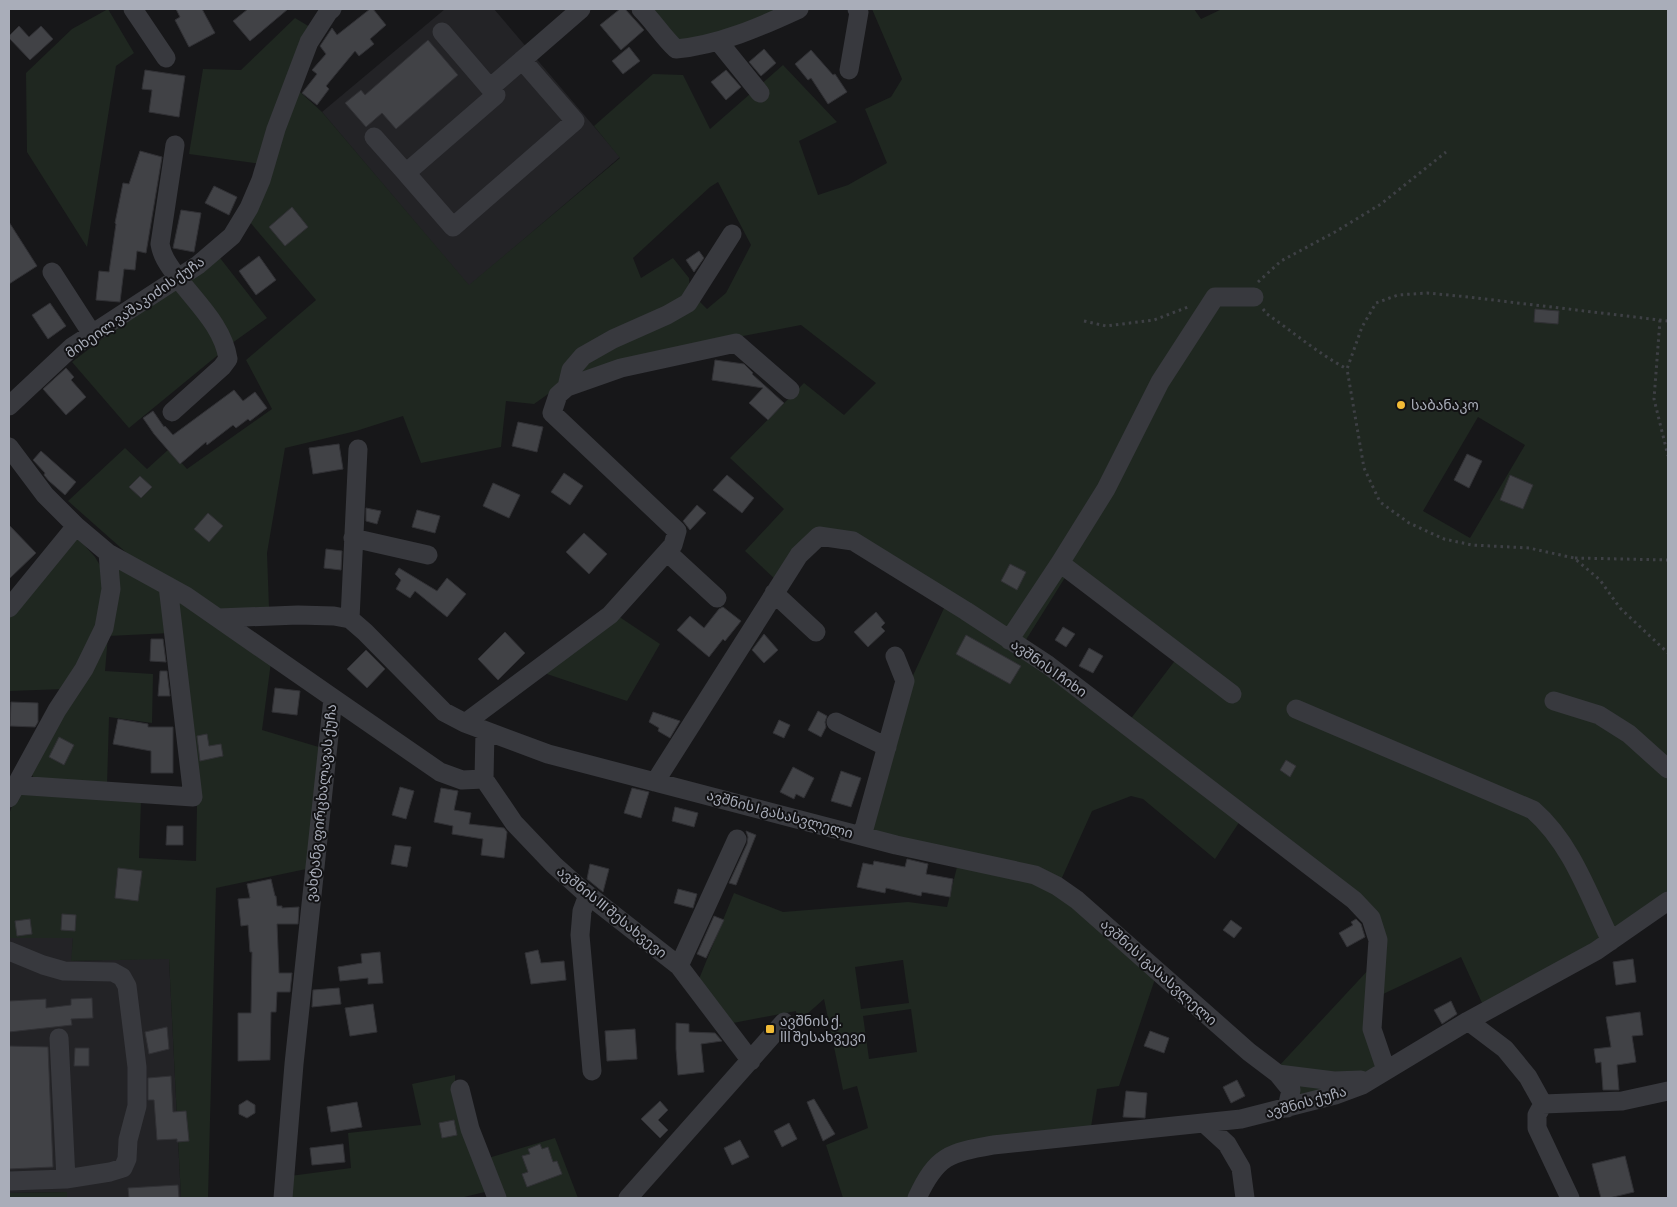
<svg xmlns="http://www.w3.org/2000/svg" width="1677" height="1207" viewBox="0 0 1677 1207" font-family="'Asap Condensed','Noto Sans Georgian',sans-serif">
	<style>
		.built { fill: #232326 }
		.green { fill: #1f2720; fill-rule: evenodd }
		.building { fill: #414246; stroke: #313135 }
		.lines { fill: none; stroke-linecap: round; stroke-linejoin: round }
		.path { stroke: #3e4045; stroke-width: 3; stroke-dasharray: 2.5 4; stroke-linecap: butt }
		.minor { stroke: #38393e; stroke-width: 19 }
		.poi-dot { fill: #f2bc36; stroke: #121214; stroke-width: 2 }
		.labels { text-anchor: middle; dominant-baseline: central; stroke-width: 4; stroke-linejoin: round; paint-order: stroke }
		.street-label { font-size: 14px; fill: #a9adb9; stroke: #121214 }
		.poi-label { font-size: 14px; fill: #a9adb9; stroke: #121214; text-anchor: start }
	</style>
	<rect width="100%" height="100%" fill="#171719"/>
	<path class="built" d="M445,9H494L620,157L469,286L322,112Z
		M9,938H73L72,961L169,958L181,1198H67L66,1192L9,1193Z"/>
	<path class="green" d="M108,9L134,53L116,66L87,247L27,152L26,73L72,29Z
		M649,9H784L696,41L675,40Z
		M872,9H1194L1201,19L1222,9H1668V896L1595,946L1483,1005L1461,957L1379,996L1383,937L1129,721L1183,650L1071,568L1024,643L817,530L776,580L745,551L784,509L730,458L804,383L844,415L876,383L801,325L696,345L558,387L534,404L506,401L501,447L421,463L403,416L356,431L285,448L267,553L269,608L215,610L129,555L68,501L125,448L147,469L169,449L187,469L272,409L246,360L316,300L249,221L299,91L322,112L469,285L620,158L594,126L653,74L683,75L710,129L783,65L837,122L799,141L818,195L848,185L887,163L865,109L891,97L902,79ZM718,182L751,245L726,293L707,309L690,292L689,278L673,258L641,278L633,258L710,187ZM1478,417L1525,445L1470,538L1423,511Z
		M295,18L310,27L261,164L189,154L203,69L241,70Z
		M220,258L267,318L235,341L129,428L72,362L102,339Z
		M76,536L95,557L104,572L100,625L65,689L9,691V617Z
		M117,568L162,588L171,633L108,636L105,671L153,674L152,723L109,717L107,786L34,779L29,768L94,661Z
		M174,596L271,662L262,730L322,748L311,868L216,888L208,1198H181L169,959L71,961L73,938H9V814L18,791L141,801L139,858L196,861L197,806L195,777Z
		M945,606L1020,655L1240,821L1215,859L1143,799L1131,796L1092,811L1060,882L869,831L910,682Z
		M618,616L660,644L627,701L544,673Z
		M957,867L1028,879L1048,888L1156,976L1119,1086L1097,1089L1091,1127L951,1148L914,1198H843L826,1145L868,1128L857,1086L843,1090L824,999L798,1022L796,1011L728,1024L699,979L734,893L783,912L908,902L947,907ZM903,960L909,1003L861,1009L855,967ZM911,1009L917,1052L869,1059L863,1016Z
		M1371,967L1378,1070L1294,1102L1278,1067Z
		M455,1075V1089L489,1191L460,1198H286L290,1176L351,1168L348,1133L421,1125L412,1084Z
		M555,1138L578,1198H501L485,1159Z
		M67,1192V1198H9V1193Z"/>
	<path class="building" d="M176,9H202L215,33L189,47L175,20L180,17Z
		M248,9H288L250,41L233,21Z
		M370,9H373L386,25L370,39L374,44L359,56L355,51L326,86L329,89L317,105L302,93L317,74L312,70L326,54L320,46L332,28L337,35Z
		M620,9H625L644,30L621,50L600,25Z
		M19,26L29,37L41,26L53,39L30,60L9,38V36Z
		M428,40L458,75L396,129L382,113L366,127L345,103L361,90L365,95Z
		M629,47L640,61L623,74L612,61Z
		M764,49L776,63L761,76L749,62Z
		M811,50L833,75L835,74L847,92L828,104L811,78L808,80L795,64Z
		M145,70L185,76L179,117L149,112L152,90L142,89Z
		M726,70L741,87L726,100L711,82Z
		M140,151L162,157L146,253L137,251L135,270L124,269L120,302L96,300L99,271L109,272L116,224L115,223L123,183L129,184Z
		M214,186L237,197L229,215L205,203Z
		M292,207L308,227L285,246L269,227Z
		M181,210L201,213L194,252L173,248Z
		M9,222L37,266L9,284Z
		M699,251L704,258L694,272L686,260Z
		M259,256L276,280L256,295L239,271Z
		M50,303L66,326L48,339L32,315Z
		M1535,309L1559,311L1558,324L1534,322Z
		M715,360L744,364L753,373L752,374L784,403L768,420L749,403L763,388L712,380Z
		M66,368L74,377L71,380L86,397L66,415L43,389Z
		M234,390L243,401L255,392L267,408L250,421L248,419L236,428L233,425L207,445L206,442L180,464L154,434L143,418L153,411L164,427L165,426L173,435Z
		M518,422L543,427L537,452L512,446Z
		M339,444L343,469L313,474L309,448Z
		M41,451L76,482L65,495L49,481L44,475L45,473L33,460Z
		M1467,454L1482,461L1469,488L1454,480Z
		M564,473L583,486L570,505L551,492Z
		M727,475L754,498L742,513L713,490Z
		M1510,475L1533,485L1523,509L1500,500Z
		M140,476L152,487L141,498L129,487Z
		M493,483L520,495L509,518L483,506Z
		M697,505L706,513L690,530L683,521Z
		M366,508L381,511L377,524L366,521Z
		M417,510L440,516L435,533L412,527Z
		M208,513L223,526L209,542L194,529Z
		M9,525L36,553L9,579Z
		M584,533L607,554L589,574L566,552Z
		M326,549L342,551L341,570L324,568Z
		M1010,564L1026,572L1017,590L1001,581Z
		M399,568L437,591L447,578L466,594L447,617L415,591L410,598L396,589L401,580L395,574Z
		M723,607L741,621L725,641L723,639L709,657L677,630L690,616L704,628L719,609Z
		M876,612L885,623L881,627L885,631L868,647L854,632Z
		M1063,627L1075,634L1066,647L1055,640Z
		M505,632L525,653L498,680L478,659Z
		M764,634L778,650L764,663L752,650Z
		M966,635L1021,666L1010,684L956,654Z
		M151,639H163L166,662L150,661Z
		M1089,648L1103,656L1093,673L1079,666Z
		M366,650L385,669L367,688L347,669Z
		M160,671H167L170,696H158Z
		M275,688L300,691L297,715L272,712Z
		M11,702L38,703V722L35,727L10,726Z
		M818,711L827,716L825,722L826,727L821,737L808,730Z
		M653,712L680,721L670,738L658,731L659,728L649,722Z
		M118,719L148,724V727H173V773H151V751L113,744Z
		M779,720L790,725L784,738L773,733Z
		M207,734L209,746L221,744L223,756L200,761L197,736Z
		M59,737L74,745L64,765L49,757Z
		M1286,760L1296,766L1290,777L1280,770Z
		M793,767L814,778L804,798L796,794L794,799L780,792Z
		M841,771L861,778L851,807L831,801Z
		M400,787L414,791L406,819L392,815Z
		M441,788L458,791L454,810L471,813L469,824L504,828L507,832L504,858L481,855L483,839L452,834L453,826L434,822Z
		M632,788L649,792L641,818L624,813Z
		M675,807L698,813L694,827L672,821Z
		M167,826H183V845H166Z
		M746,831L756,835L736,885L729,883L747,844L748,837Z
		M395,845L411,847L407,867L391,864Z
		M907,859L928,864L926,874L953,879L950,897L922,892L921,896L886,888L885,893L857,887L863,863L873,865L874,861L905,867Z
		M590,864L609,869L603,892L587,879Z
		M118,868L142,871L138,901L115,898Z
		M271,879L275,896H276L277,906H282V908L299,907L298,924H277L279,973H292L290,992H277L276,1012H271L270,1060L238,1061V1013H251L252,952H250L248,925L241,926L238,899L250,898L247,884Z
		M678,889L697,894L693,908L674,903Z
		M62,914L76,915L75,931L61,930Z
		M714,916L724,920L706,958L697,954Z
		M30,919L32,934L17,936L15,921Z
		M1356,919L1361,924L1365,937L1347,947L1339,933L1353,925L1351,922Z
		M1231,920L1242,928L1234,938L1223,930Z
		M538,950L541,963L564,961L566,980L531,984L525,953Z
		M380,952L383,983L368,984V978L340,981L338,967L362,963L361,954Z
		M1633,959L1636,982L1616,985L1613,962Z
		M339,988L341,1004L312,1007L313,990Z
		M92,998L93,1018L71,1019L72,1025L9,1032V1001L46,999V1008L71,1005V999Z
		M1451,1001L1457,1014L1442,1024L1434,1010Z
		M373,1004L377,1032L350,1036L345,1008Z
		M1640,1012L1643,1035L1632,1036L1636,1062L1617,1065L1619,1090H1603L1601,1062L1596,1063L1594,1049L1611,1047L1606,1017Z
		M676,1023L689,1024V1032L715,1033L722,1041L701,1044L704,1072L678,1075L676,1049Z
		M167,1027L169,1049L149,1054L145,1032Z
		M635,1029L637,1059L607,1061L605,1031Z
		M1150,1031L1169,1038L1164,1053L1144,1046Z
		M9,1046L48,1047L53,1167L9,1169Z
		M75,1048H89V1066H74Z
		M171,1076L173,1112L186,1111L189,1141L177,1142V1139L157,1140L154,1100H148V1078Z
		M1237,1080L1245,1096L1231,1103L1223,1087Z
		M1126,1091L1147,1093L1145,1118L1123,1117Z
		M814,1099L835,1134L823,1141L807,1102Z
		M247,1100L255,1105V1113L247,1118L239,1114V1105Z
		M660,1101L668,1110L658,1120L668,1130L660,1138L641,1119Z
		M357,1102L362,1127L331,1132L327,1107Z
		M454,1120L457,1135L442,1138L439,1123Z
		M789,1123L797,1139L782,1147L774,1131Z
		M740,1140L749,1157L732,1165L724,1148Z
		M343,1144L345,1162L312,1165L310,1148Z
		M540,1144L542,1149L548,1147L553,1162L557,1161L562,1174L527,1187L522,1174L528,1172L522,1156L530,1154L528,1149Z
		M1625,1156L1634,1192L1609,1198H1601L1592,1164Z
		M178,1185L179,1198H129L128,1188Z"/>
	<g class="lines">
		<path class="path" d="M1258,282L1281,261L1335,232L1381,204L1446,152
			M1263,309L1267,314C1293,332 1319,354 1347,369
			M1660,320L1654,399L1668,456
			M1084,321L1106,326L1154,320L1188,307
			M1668,321L1468,297L1427,293L1398,295L1376,303L1362,327L1347,369L1364,468L1380,502L1409,523L1444,539L1472,545L1529,548L1574,558L1600,580L1620,608L1668,653
			M1575,558L1668,560"/>
		<path class="minor" d="M133,9L166,58
			M641,9C654,22 663,37 676,49C719,45 760,27 799,9
			M442,32L490,88
			M718,41L760,93
			M522,60L575,121L453,227L406,173L496,95L490,88L581,9
			M849,70L859,12L857,9
			M374,137L406,173
			M52,272L92,334
			M567,387L571,370L583,356L613,339L667,315L688,303L732,234
			M9,406L72,347L198,265L232,236L249,208L261,180L276,129L309,42L329,11L332,9
			M172,412L222,367L228,359C223,325 194,301 175,274C168,264 162,256 160,244L175,145
			M9,447L45,495L76,526L108,553L186,596L333,698L294,1064L283,1198
			M353,538L428,555
			M667,552L717,598
			M1060,563L1232,694
			M774,593L816,632
			M9,608L76,526
			M218,618L298,615L334,616L350,619L365,632L444,712L465,723L548,754L896,845L1035,875L1057,886L1077,900L1249,1052L1278,1074L1291,1090L1287,1108
			M350,619L358,449
			M1009,640L1060,563L1106,489L1160,382L1215,297H1254
			M333,698L440,772L462,780L484,779
			M1554,701L1599,715L1629,734L1668,769
			M1296,709L1533,810C1572,844 1589,896 1611,941
			M836,722L887,747
			M465,723L610,615L673,545L677,531L552,413L558,395L567,387L621,368L736,343L790,390
			M485,731L484,779L514,823L554,865L583,891L679,966L751,1061
			M655,782L799,555L819,536L853,541L966,611L1048,665L1354,900L1371,918L1378,940L1372,1029L1386,1070
			M15,785L193,797L168,586
			M9,798L57,710L84,669L104,628L111,589L108,553
			M862,836L905,681L895,656
			M588,895L582,911L580,935L592,1071
			M9,951L43,965L64,971L113,972L122,977L127,986L137,1067V1106L128,1140L127,1159L123,1168L110,1172L66,1179
			M679,966L737,839
			M1468,1021L1505,1049L1528,1077L1543,1104
			M1278,1074L1334,1081L1361,1080
			M460,1089L470,1129L497,1198
			M1543,1104L1622,1101L1668,1091
			M1543,1104L1537,1115V1128L1570,1198
			M1204,1123L1227,1144L1241,1168L1245,1198
			M9,1181L66,1179L59,1038
			M628,1198L784,1022
			M917,1198C937,1155 949,1153 993,1145L1241,1119L1335,1095L1362,1085L1468,1021L1596,951L1668,901"/>
	</g>
	<g class="poi-dot">
		<circle cx="1401" cy="405" r="5"/>
		<rect x="765" y="1024" width="10" height="10" rx="2.5"/>
	</g>
	<g class="labels">
		<g class="street-label">
			<text transform="translate(135 307) rotate(-35)">მიხეილ ვაშაკიძის ქუჩა</text>
			<text transform="translate(1049 668) rotate(35)">ავშნის I ჩიხი</text>
			<text transform="translate(321 803) rotate(-84)">ვახტანგ ფირცხალავას ქუჩა</text>
			<text transform="translate(780 814) rotate(15)">ავშნის I გასასვლელი</text>
			<text transform="translate(612 912) rotate(39)">ავშნის III შესახვევი</text>
			<text transform="translate(1159 972) rotate(42)">ავშნის I გასასვლელი</text>
			<text transform="translate(1306 1102) rotate(-16)">ავშნის ქუჩა</text>
		</g>
		<g class="poi-label">
			<text x="1411" y="405">საბანაკო</text>
			<text x="780" y="1021">ავშნის ქ.<tspan x="780" dy="16">III შესახვევი</tspan></text>
		</g>
	</g>
	<rect width="1677" height="1207" fill="none" stroke="#a9adb9" stroke-width="20"/>
</svg>
